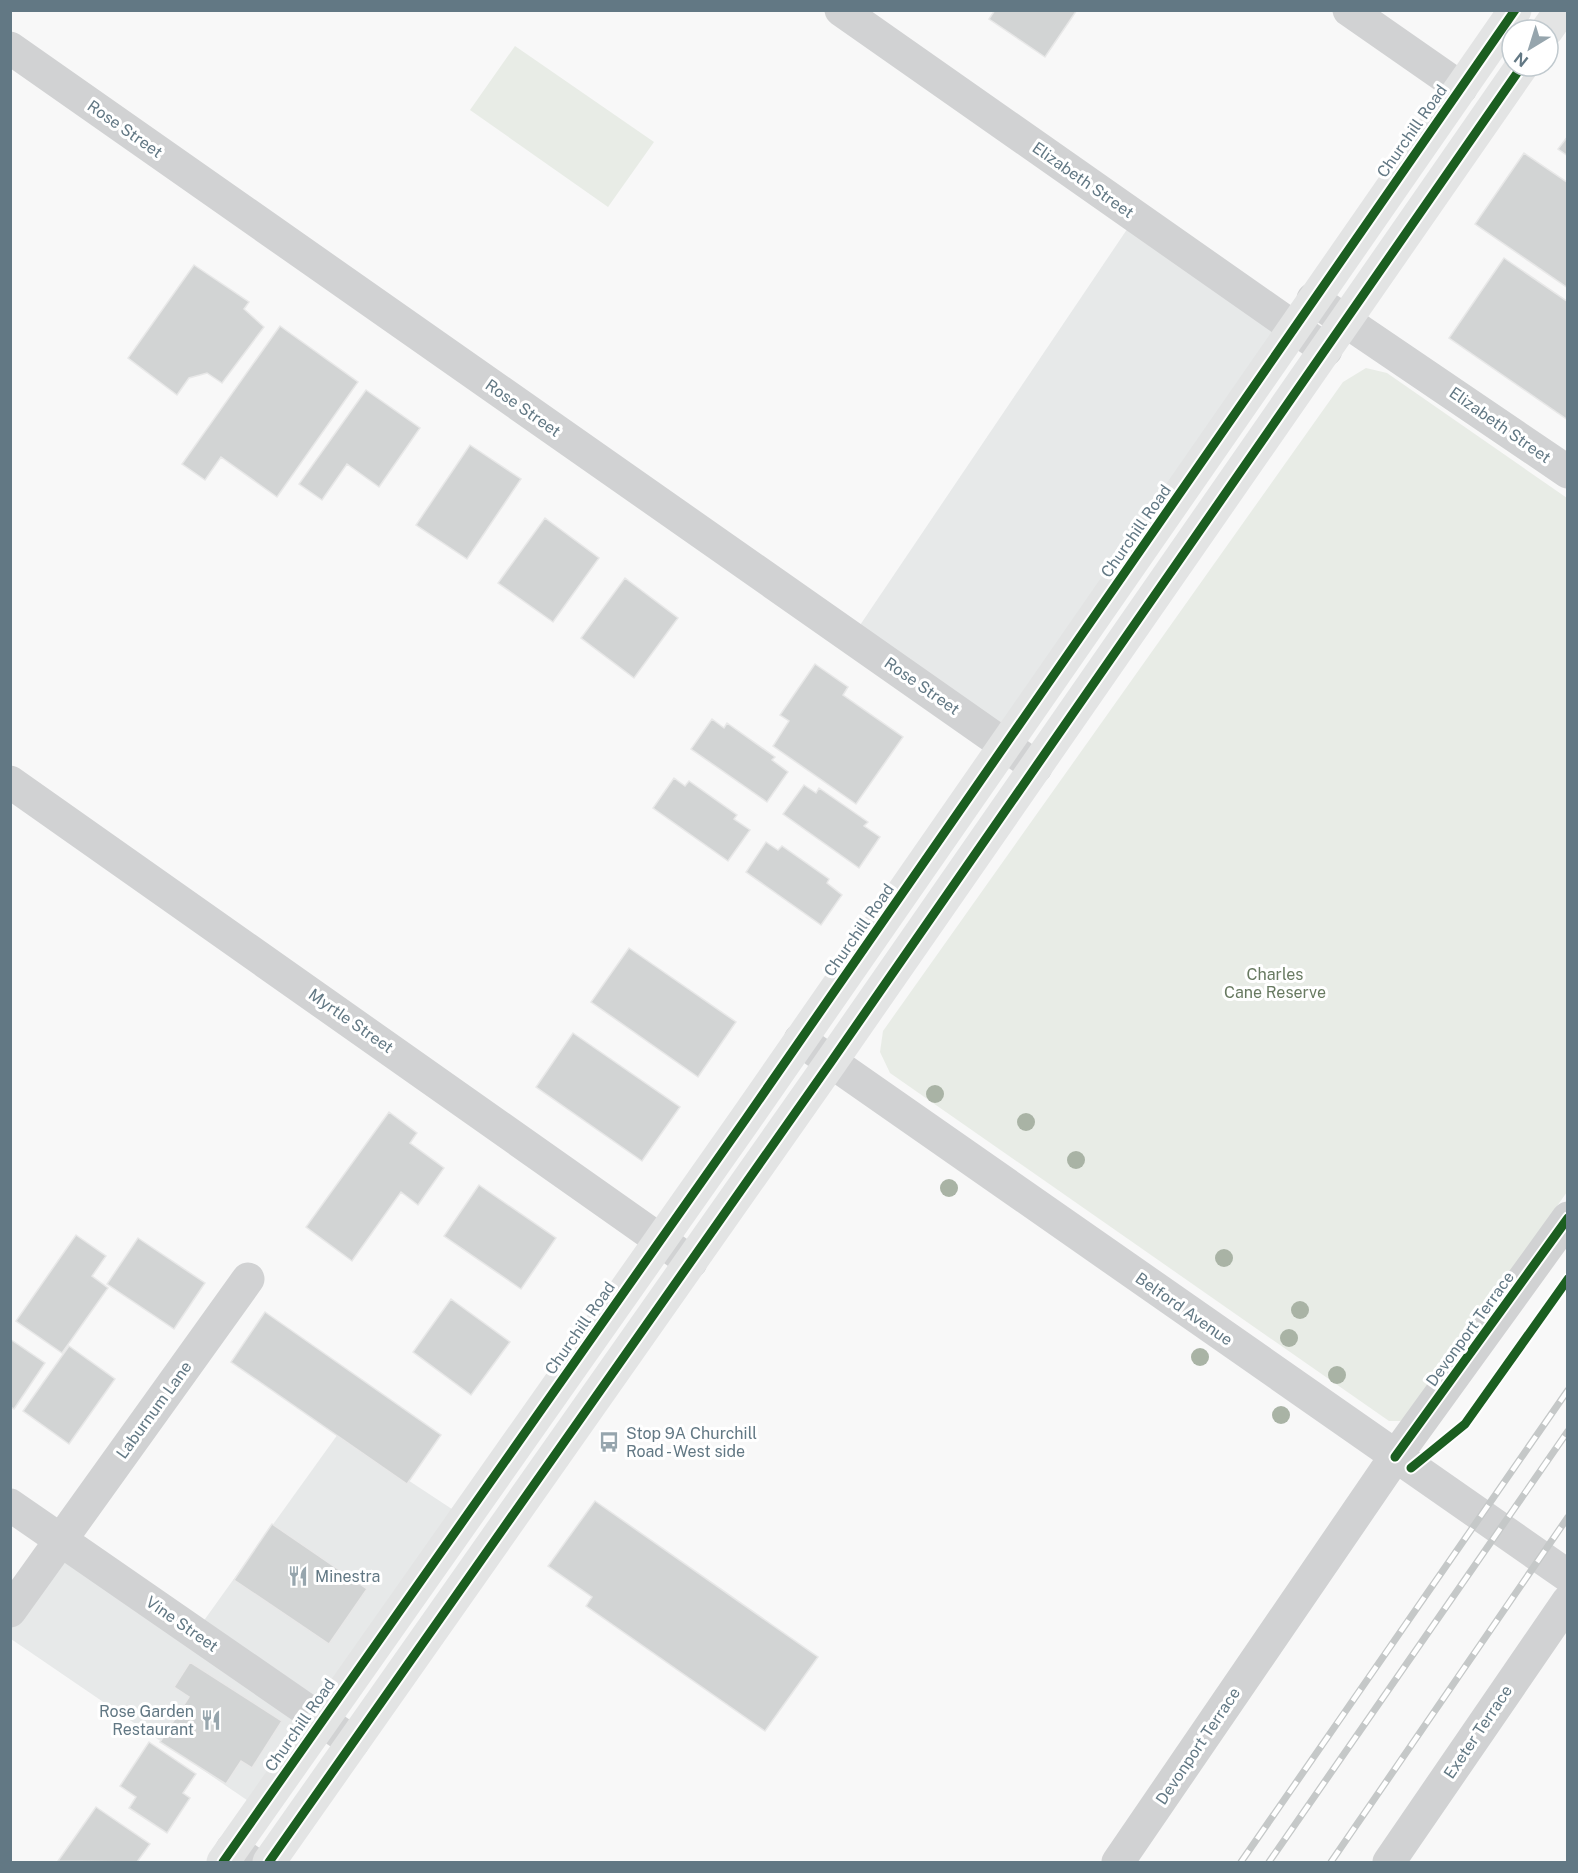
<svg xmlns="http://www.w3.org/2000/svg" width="1578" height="1873" viewBox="0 0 1578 1873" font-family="'Public Sans',sans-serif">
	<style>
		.built { fill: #e7e9e9 }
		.green { fill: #e8ece6 }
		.building { fill: #d2d4d4; stroke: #e8e8e8; stroke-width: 1.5 }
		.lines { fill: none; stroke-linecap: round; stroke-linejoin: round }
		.minor { stroke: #d1d2d3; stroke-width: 33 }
		.major { stroke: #e3e4e4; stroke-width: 33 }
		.rail-casing { stroke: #c5c8c8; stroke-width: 7 }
		.rail { stroke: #fff; stroke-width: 4.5; stroke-dasharray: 14; stroke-linecap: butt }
		.cycleway-casing { stroke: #fff; stroke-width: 13 }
		.cycleway { stroke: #1b5e20; stroke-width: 9 }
		.tree { fill: #a9b3a5 }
		.labels { text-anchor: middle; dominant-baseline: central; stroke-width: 6; stroke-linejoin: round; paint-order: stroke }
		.street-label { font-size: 16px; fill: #627884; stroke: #fff }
		.park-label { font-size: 16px; fill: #687a61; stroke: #fff }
		.poi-label { font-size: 16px; fill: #627884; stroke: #fff; text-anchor: start }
	</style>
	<rect width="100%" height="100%" fill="#f8f8f8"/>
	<path class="built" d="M1136,216L1284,319L1005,746L852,637Z
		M338,1434L464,1517L260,1809L11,1639V1611L61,1540L195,1633Z"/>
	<path class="green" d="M515,46L654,142L608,207L470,110Z
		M1366,368L1387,373L1567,498V1192L1410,1413L1401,1421H1389L890,1073L880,1052L883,1031L1343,382Z"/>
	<path class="building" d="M995,10H1077L1045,57L989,19Z
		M1568,136V156L1558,149Z
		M1524,153L1568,183V288L1475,224Z
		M1504,258L1568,302V420L1449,338Z
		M194,265L249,302L244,309L264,327L222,383L207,373L189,378L177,395L128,358Z
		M280,326L358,382L277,497L221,457L205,480L182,464Z
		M366,390L420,428L379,487L347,464L322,500L299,484Z
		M470,445L521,479L467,559L416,525Z
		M545,518L599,558L553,622L498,583Z
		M625,578L678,618L634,678L581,638Z
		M815,664L848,687L843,695L903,737L856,804L773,746L789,721L780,715Z
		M712,719L724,728L727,723L775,757L772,760L788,772L767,802L691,749Z
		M674,778L685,786L689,781L737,815L734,819L750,830L728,861L653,808Z
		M804,785L816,793L819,788L868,822L864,826L880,837L859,868L783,814Z
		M766,842L778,850L782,846L829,879L827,883L842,895L821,925L746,872Z
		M629,948L736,1022L698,1077L591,1002Z
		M573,1033L680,1107L642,1161L536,1087Z
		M389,1112L417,1133L410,1143L444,1168L418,1205L401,1192L352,1261L306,1227Z
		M479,1185L556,1238L521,1289L444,1236Z
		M76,1235L106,1256L92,1276L108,1288L62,1353L16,1321Z
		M138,1238L205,1283L174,1329L107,1284Z
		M451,1299L510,1342L471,1395L413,1352Z
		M265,1312L441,1435L407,1484L231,1362Z
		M10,1339L45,1363L14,1409L10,1407Z
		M69,1346L115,1379L69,1444L23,1411Z
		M595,1501L818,1657L765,1731L586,1606L592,1597L548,1566Z
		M272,1524L367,1589L329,1644L234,1580Z
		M190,1662L282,1721L252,1768L241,1761L226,1784L160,1742L189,1697L174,1687Z
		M149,1742L196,1774L183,1793L190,1798L167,1833L129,1808L136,1797L120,1786Z
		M96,1807L150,1844L137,1862L58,1861Z"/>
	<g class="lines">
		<path class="minor" d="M841,10L1326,350
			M1349,10L1461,88
			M10,48L1036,767
			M1313,299L1568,472
			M10,782L691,1262
			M800,1040L1568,1576
			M10,1505L353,1742
			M10,1611L248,1279
			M232,1849L251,1862
			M1118,1862L1395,1457L1568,1218
			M1389,1862L1568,1601"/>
		<path class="major" d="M1547,30L1561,10
			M223,1862L745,1120L1515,10
			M269,1862L831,1062L1522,66"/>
		<g class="rail-casing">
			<path id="rail" d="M1241,1862L1568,1390
				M1269,1862L1568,1431
				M1331,1862L1568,1517"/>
		</g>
		<use href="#rail" class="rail"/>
		<g class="cycleway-casing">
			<path id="cycleway" d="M1395,1457L1568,1218
				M1411,1468L1465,1424L1568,1279
				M223,1862L745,1120L1515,10
				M269,1862L831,1062L1522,66"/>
		</g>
		<use href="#cycleway" class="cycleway"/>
	</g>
	<g class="tree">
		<circle cx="935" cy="1094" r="9"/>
		<circle cx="1026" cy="1122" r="9"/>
		<circle cx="1076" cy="1160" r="9"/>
		<circle cx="949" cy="1188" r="9"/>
		<circle cx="1224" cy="1258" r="9"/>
		<circle cx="1300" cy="1310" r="9"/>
		<circle cx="1289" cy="1338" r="9"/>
		<circle cx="1200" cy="1357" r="9"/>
		<circle cx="1337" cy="1375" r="9"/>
		<circle cx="1281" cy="1415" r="9"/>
	</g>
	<defs>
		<g id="bus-bare" transform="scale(1.62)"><path d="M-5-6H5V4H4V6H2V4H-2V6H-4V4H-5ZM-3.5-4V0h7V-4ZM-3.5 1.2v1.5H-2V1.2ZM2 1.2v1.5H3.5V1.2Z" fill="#96a5ad" stroke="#fff" stroke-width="2.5" paint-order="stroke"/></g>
		<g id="restaurant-bare" transform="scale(1.62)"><path d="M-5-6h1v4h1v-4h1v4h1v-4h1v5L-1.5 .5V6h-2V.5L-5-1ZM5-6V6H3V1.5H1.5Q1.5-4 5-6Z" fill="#96a5ad" stroke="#fff" stroke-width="2.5" paint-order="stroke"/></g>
	</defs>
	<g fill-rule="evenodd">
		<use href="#bus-bare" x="609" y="1442"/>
		<use href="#restaurant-bare" x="298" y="1576"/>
		<use href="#restaurant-bare" x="211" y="1720"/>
	</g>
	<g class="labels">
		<g class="street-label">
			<text transform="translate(125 129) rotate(35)">Rose Street</text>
			<text transform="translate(1412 131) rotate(-55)">Churchill Road</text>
			<text transform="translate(1083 180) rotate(35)">Elizabeth Street</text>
			<text transform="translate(523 408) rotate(35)">Rose Street</text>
			<text transform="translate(1500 425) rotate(35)">Elizabeth Street</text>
			<text transform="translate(1136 531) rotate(-55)">Churchill Road</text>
			<text transform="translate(922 686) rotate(35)">Rose Street</text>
			<text transform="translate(859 930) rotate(-55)">Churchill Road</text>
			<text transform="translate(351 1021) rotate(35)">Myrtle Street</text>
			<text transform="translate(1184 1309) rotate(35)">Belford Avenue</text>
			<text transform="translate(580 1328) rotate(-55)">Churchill Road</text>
			<text transform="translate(1470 1329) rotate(-54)">Devonport Terrace</text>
			<text transform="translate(154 1410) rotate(-54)">Laburnum Lane</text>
			<text transform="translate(182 1624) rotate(35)">Vine Street</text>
			<text transform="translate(300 1725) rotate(-55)">Churchill Road</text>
			<text transform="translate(1478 1732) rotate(-56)">Exeter Terrace</text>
			<text transform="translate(1198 1746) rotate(-56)">Devonport Terrace</text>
		</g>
		<g class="park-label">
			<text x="1275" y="974">Charles<tspan x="1275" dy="18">Cane Reserve</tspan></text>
		</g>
		<g class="poi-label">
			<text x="626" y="1433">Stop 9A Churchill<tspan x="626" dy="18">Road - West side</tspan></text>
			<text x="315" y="1576">Minestra</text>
			<text x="194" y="1711" text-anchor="end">Rose Garden<tspan x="194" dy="18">Restaurant</tspan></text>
		</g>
	</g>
	<rect width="1578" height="1873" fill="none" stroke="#627884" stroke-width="24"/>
	<g transform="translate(1530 48) rotate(218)"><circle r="28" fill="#ffffff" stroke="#c0c9ce" stroke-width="1.5"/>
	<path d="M0-4.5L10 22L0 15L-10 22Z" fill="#96a5ad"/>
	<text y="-9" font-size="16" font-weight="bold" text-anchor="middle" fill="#627884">N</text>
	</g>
</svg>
